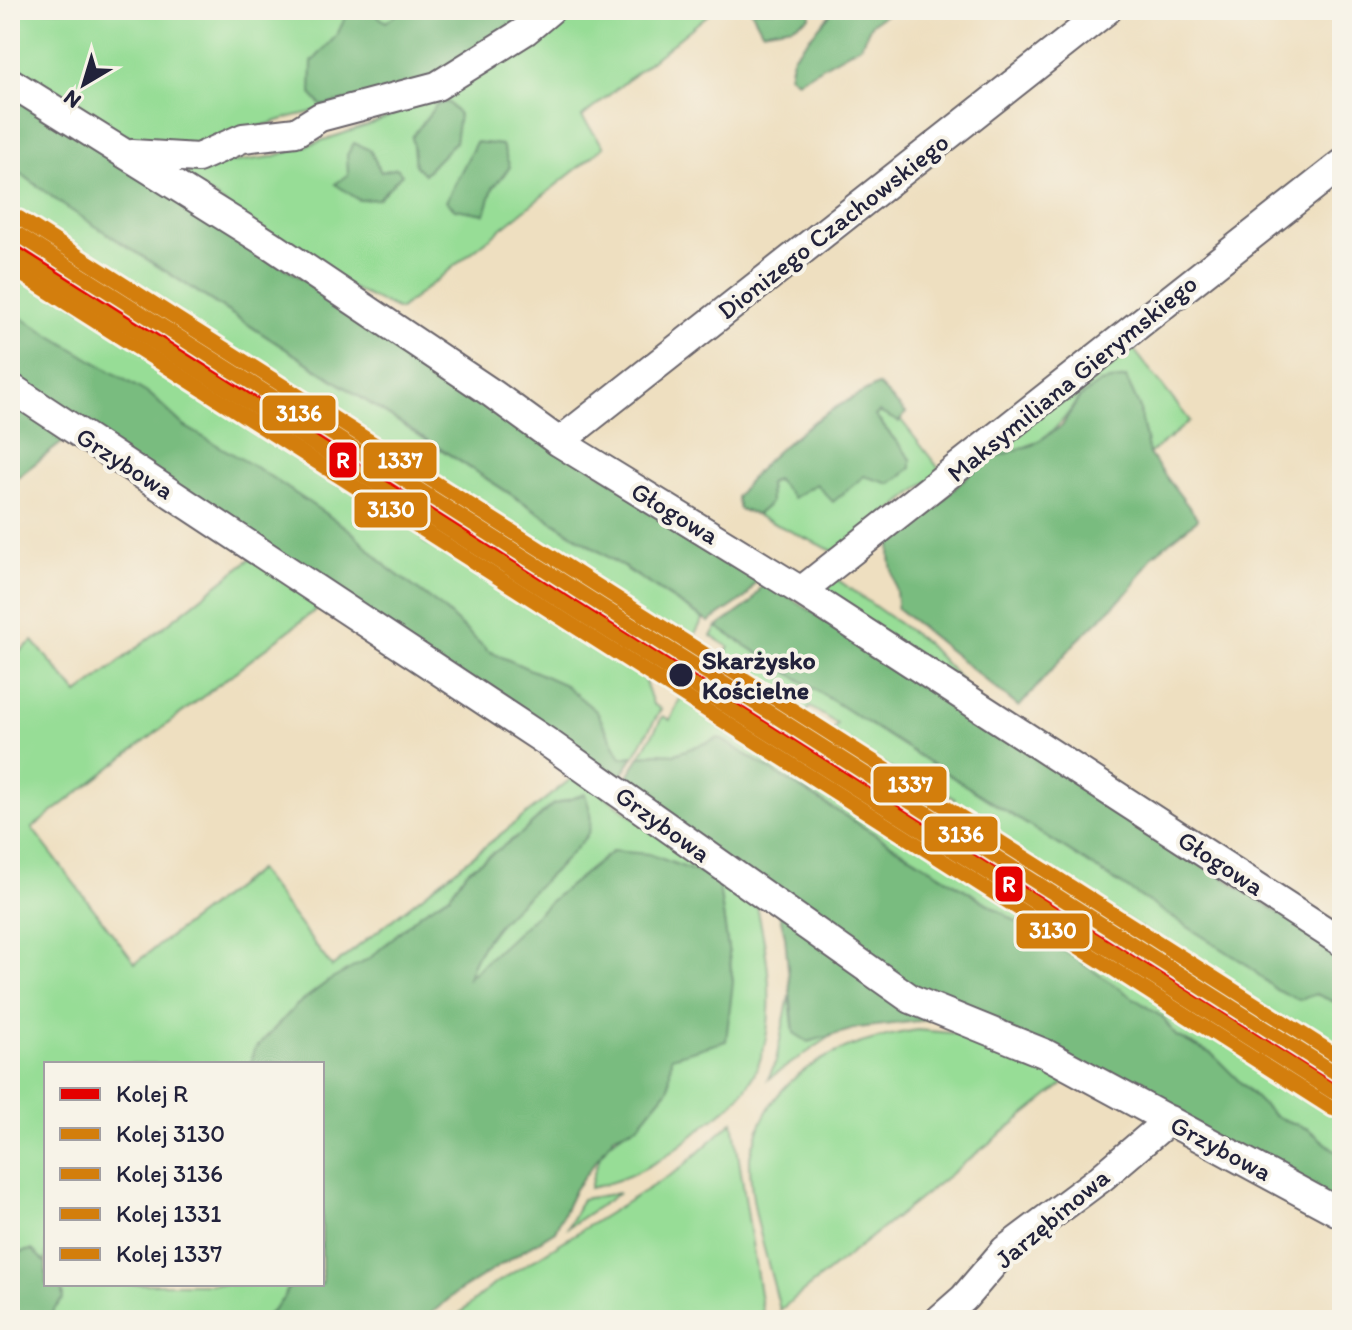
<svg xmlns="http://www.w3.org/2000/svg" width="1352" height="1330" viewBox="0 0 1352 1330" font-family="Itim,sans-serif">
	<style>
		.green { fill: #97dd96; stroke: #5c8068; stroke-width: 2 }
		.forest { fill: #79bc7f; stroke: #4e6f5d; stroke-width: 2 }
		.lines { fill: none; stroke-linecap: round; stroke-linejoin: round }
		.minor-casing { stroke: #69646a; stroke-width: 32 }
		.minor { stroke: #fff; stroke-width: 28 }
		.rail-1-casing { stroke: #f7f3e8; stroke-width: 20 }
		.rail-2-casing { stroke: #f7f3e8; stroke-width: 20 }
		.rail-3-casing { stroke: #f7f3e8; stroke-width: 20 }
		.rail-4-casing { stroke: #f7f3e8; stroke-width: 20 }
		.rail-5-casing { stroke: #f7f3e8; stroke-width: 20 }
		.rail-1 { stroke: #e50000; stroke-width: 14 }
		.rail-2 { stroke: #d37e0c; stroke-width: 14 }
		.rail-3 { stroke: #d37e0c; stroke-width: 14 }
		.rail-4 { stroke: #d37e0c; stroke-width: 14 }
		.rail-5 { stroke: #d37e0c; stroke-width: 14 }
		.stop-dot { fill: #22223b; stroke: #f7f3e8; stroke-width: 3 }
		.labels { text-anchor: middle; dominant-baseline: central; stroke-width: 8; stroke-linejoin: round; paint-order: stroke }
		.street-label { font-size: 26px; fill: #22223b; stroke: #f7f3e8 }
		.stop-label { font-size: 26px; font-weight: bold; fill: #22223b; stroke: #f7f3e8; text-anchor: start }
		.line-badge { stroke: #f7f3e8; stroke-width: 3 }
		.badge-label { font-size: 22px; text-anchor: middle; font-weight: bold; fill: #fff }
	</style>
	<rect width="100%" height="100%" fill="#f7f3e8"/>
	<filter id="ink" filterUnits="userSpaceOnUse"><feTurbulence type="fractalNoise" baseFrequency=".0125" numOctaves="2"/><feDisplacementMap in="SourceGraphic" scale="16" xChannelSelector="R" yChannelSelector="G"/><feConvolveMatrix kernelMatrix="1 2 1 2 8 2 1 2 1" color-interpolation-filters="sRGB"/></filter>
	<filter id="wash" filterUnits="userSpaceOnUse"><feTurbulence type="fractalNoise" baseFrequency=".006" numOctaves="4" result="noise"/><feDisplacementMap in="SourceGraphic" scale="32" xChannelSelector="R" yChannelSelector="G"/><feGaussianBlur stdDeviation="1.8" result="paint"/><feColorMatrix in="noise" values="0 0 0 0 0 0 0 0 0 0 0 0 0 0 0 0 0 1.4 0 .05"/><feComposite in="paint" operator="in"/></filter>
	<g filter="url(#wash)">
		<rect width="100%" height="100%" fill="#eedfc0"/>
		<path class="green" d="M10,10H537L369,99L290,117L186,150L123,135L10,70Z
			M573,10H714L582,117L604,147L399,310L349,287L174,170L272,157L369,125L453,89L519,55Z
			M10,165L63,205L703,619L688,648L10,217Z
			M10,263L163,360L160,366L426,535L423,541L448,556L452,551L539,607L536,612L561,628L565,623L643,676L653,704L661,709L634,756L621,758L609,736L565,685L488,651L441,607L388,568L351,531L262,471L184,426L151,396L10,311Z
			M1128,342L1190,421L1149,454L1139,406L1079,397C1051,444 1031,445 982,461Z
			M879,412L901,420L941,471L837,553L756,515L770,503L769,483C784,476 802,485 819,483C851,481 880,470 911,459L875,416Z
			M259,552L330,599L32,828L135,963L258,870L332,967L576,775L757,907C771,967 783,1052 735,1101C724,1112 709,1121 697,1132C666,1159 630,1180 590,1188C599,1153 604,1140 639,1125L671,1057L733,982L718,880L613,851L554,898L467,980C481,931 525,896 562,864L552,805L522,833L466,872L450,895L421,913L370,959L327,982L297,1005L254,1050L250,1064H46V1263L32,1250L10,1254V659L33,641L78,694Z
			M831,575L925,642L964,683L824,596L822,580Z
			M717,627L1246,964L1276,990L1299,999L1316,994L1342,1005V1064L1206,978L1210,972L950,807L955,799L928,782L923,789L832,732L837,724L810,707L805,714L722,658L729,647L711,636Z
			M683,692L1342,1113V1156L1308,1129L1274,1116L1212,1054L1176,1036L1162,1017L987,903L719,738L675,754L656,753L640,757L663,716L670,720Z
			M789,996L794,1033L808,1041L833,1035L768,1079L776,1061Z
			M917,1030L963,1034L1002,1048L1066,1082L780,1310C769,1262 749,1208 750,1159C750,1151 754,1143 757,1135C778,1065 851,1041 917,1030Z
			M733,1121L764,1320H452L493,1285L680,1169Z
			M619,1193L568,1227L582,1199Z
			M61,1284H289L284,1298L263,1320H46L63,1298Z"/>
		<path class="forest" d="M362,10H369L386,22L403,10L524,11L506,35L446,78L322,106L311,94L312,62L337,35L345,18Z
			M751,10H811L810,17L793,26L762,31Z
			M834,10H893L872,23L861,45L797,81L789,75L793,56Z
			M10,88L759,577L746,597L709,622L63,205L10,165Z
			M448,102L459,115L455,142L424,174L415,165L412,137L437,104Z
			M476,142L502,145L510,167L493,188L485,214L455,209L446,201Z
			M354,143L370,150L381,172L397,168L402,174L378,199L359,200L335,184L348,175L347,155Z
			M10,311L152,396L184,426L262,471L351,531L388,568L441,607L488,651L565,685L597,712L621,758L634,756L619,780L77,431L10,483Z
			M1126,378L1139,406L1149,454L1198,519L1153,555L1130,590L1076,642L1019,707L897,608C898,584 887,565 891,544L922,521L982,461L1032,445L1062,426L1079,398L1100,383Z
			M878,385L906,413L899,422L879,412L875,416L911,459V468L890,484L864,476L833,502L816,484L793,498L776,479L769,483L770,503L756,515L739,509L736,497C772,447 823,411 878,385Z
			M765,581L1342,954V1005L1316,994L1299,1000L1276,990L1246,964L717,627L751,603Z
			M719,738L1064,951L1162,1017L1176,1036L1212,1054L1274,1116L1308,1129L1342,1156V1209L955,1017L858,1028L808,1042L794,1033L785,936L778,908L623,783L640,757L656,753L675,754Z
			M585,794C589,806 593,818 589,831C587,837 579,845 574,850C539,892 483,922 468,978L554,898L613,851L649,854L718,880L733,982L726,1041L671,1057L669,1088L639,1125L615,1135L575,1189L555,1231L456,1293L423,1320H263L284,1298L290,1284H322V1064H250L254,1050L297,1005L327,982L370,958L421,913L450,895L466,872L522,833L552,805Z
			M32,1250L46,1263V1284H61L63,1298L46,1320H10V1254Z"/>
	</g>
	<g filter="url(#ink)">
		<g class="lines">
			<g class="minor-casing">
				<path id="minor" d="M10,82L274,247L493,394L559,442L801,591L1342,942
					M132,154L198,158L243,138L296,132L320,117L437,86L525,31L550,10
					M10,387L547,742L911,999L1046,1054L1342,1214
					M559,442L1107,10
					M801,591L1342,164
					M939,1320L964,1298L1005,1250L1101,1178L1169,1120"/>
			</g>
			<use href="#minor" class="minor"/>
			<g class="rail-1-casing">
				<path id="rail-1" d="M10,248L1342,1096"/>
			</g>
			<g class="rail-2-casing">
				<path id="rail-2" d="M10,267L1333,1109"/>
			</g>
			<g class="rail-3-casing">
				<path id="rail-3" d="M19,235L1342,1077"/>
			</g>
			<g class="rail-4-casing">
				<path id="rail-4" d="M10,251L1333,1092"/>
			</g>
			<g class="rail-5-casing">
				<path id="rail-5" d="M19,218L1342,1059"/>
			</g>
			<use href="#rail-1" class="rail-1"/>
			<use href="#rail-2" class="rail-2"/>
			<use href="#rail-3" class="rail-3"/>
			<use href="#rail-4" class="rail-4"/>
			<use href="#rail-5" class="rail-5"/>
		</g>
	</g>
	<circle class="stop-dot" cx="681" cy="675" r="13"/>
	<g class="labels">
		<g class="street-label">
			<text transform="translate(833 226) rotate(-38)">Dionizego Czachowskiego</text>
			<text transform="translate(1072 378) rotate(-39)">Maksymiliana Gierymskiego</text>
			<text transform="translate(125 463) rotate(33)">Grzybowa</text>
			<text transform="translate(675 513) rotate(31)">Głogowa</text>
			<text transform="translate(663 824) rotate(36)">Grzybowa</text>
			<text transform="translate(1221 863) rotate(33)">Głogowa</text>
			<text transform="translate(1221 1148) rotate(28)">Grzybowa</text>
			<text transform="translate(1052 1218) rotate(-40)">Jarzębinowa</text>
		</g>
		<g class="stop-label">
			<text x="702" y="660">Skarżysko<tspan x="702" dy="30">Kościelne</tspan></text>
		</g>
	</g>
	<g class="line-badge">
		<rect x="261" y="394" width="76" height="38" rx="8" fill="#d37e0c"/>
		<rect x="328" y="441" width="30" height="38" rx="8" fill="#e50000"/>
		<rect x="362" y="441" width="76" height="39" rx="8" fill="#d37e0c"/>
		<rect x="353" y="491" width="76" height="38" rx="8" fill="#d37e0c"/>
		<rect x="872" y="765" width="76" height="39" rx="8" fill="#d37e0c"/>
		<rect x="923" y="815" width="76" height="38" rx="8" fill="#d37e0c"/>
		<rect x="994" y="865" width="30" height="38" rx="8" fill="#e50000"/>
		<rect x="1015" y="912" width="76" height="38" rx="8" fill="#d37e0c"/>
	</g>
	<g class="badge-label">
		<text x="299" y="421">3136</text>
		<text x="343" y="468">R</text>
		<text x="400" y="468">1337</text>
		<text x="391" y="517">3130</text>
		<text x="910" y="792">1337</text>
		<text x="961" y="842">3136</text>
		<text x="1009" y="892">R</text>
		<text x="1053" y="938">3130</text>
	</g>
	<rect width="1352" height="1330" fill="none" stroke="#f7f3e8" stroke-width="40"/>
	<rect x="44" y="1062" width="280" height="224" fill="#f7f3e8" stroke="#a29fa3" stroke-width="2"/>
	<rect x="60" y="1088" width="40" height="12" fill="#e50000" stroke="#a29fa3" stroke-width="2"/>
	<text x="116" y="1102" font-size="24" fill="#22223b">Kolej R</text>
	<rect x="60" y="1128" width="40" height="12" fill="#d37e0c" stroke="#a29fa3" stroke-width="2"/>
	<text x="116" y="1142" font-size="24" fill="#22223b">Kolej 3130</text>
	<rect x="60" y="1168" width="40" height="12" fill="#d37e0c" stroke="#a29fa3" stroke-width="2"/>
	<text x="116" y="1182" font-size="24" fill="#22223b">Kolej 3136</text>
	<rect x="60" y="1208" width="40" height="12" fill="#d37e0c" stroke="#a29fa3" stroke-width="2"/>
	<text x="116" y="1222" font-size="24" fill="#22223b">Kolej 1331</text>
	<rect x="60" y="1248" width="40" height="12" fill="#d37e0c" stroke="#a29fa3" stroke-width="2"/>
	<text x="116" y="1262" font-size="24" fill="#22223b">Kolej 1337</text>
	<g transform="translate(84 84) rotate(218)" stroke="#f7f3e8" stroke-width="6" paint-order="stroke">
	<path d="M0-6L14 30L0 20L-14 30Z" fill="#22223b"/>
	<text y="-12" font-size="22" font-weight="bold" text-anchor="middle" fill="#22223b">N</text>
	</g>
</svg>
